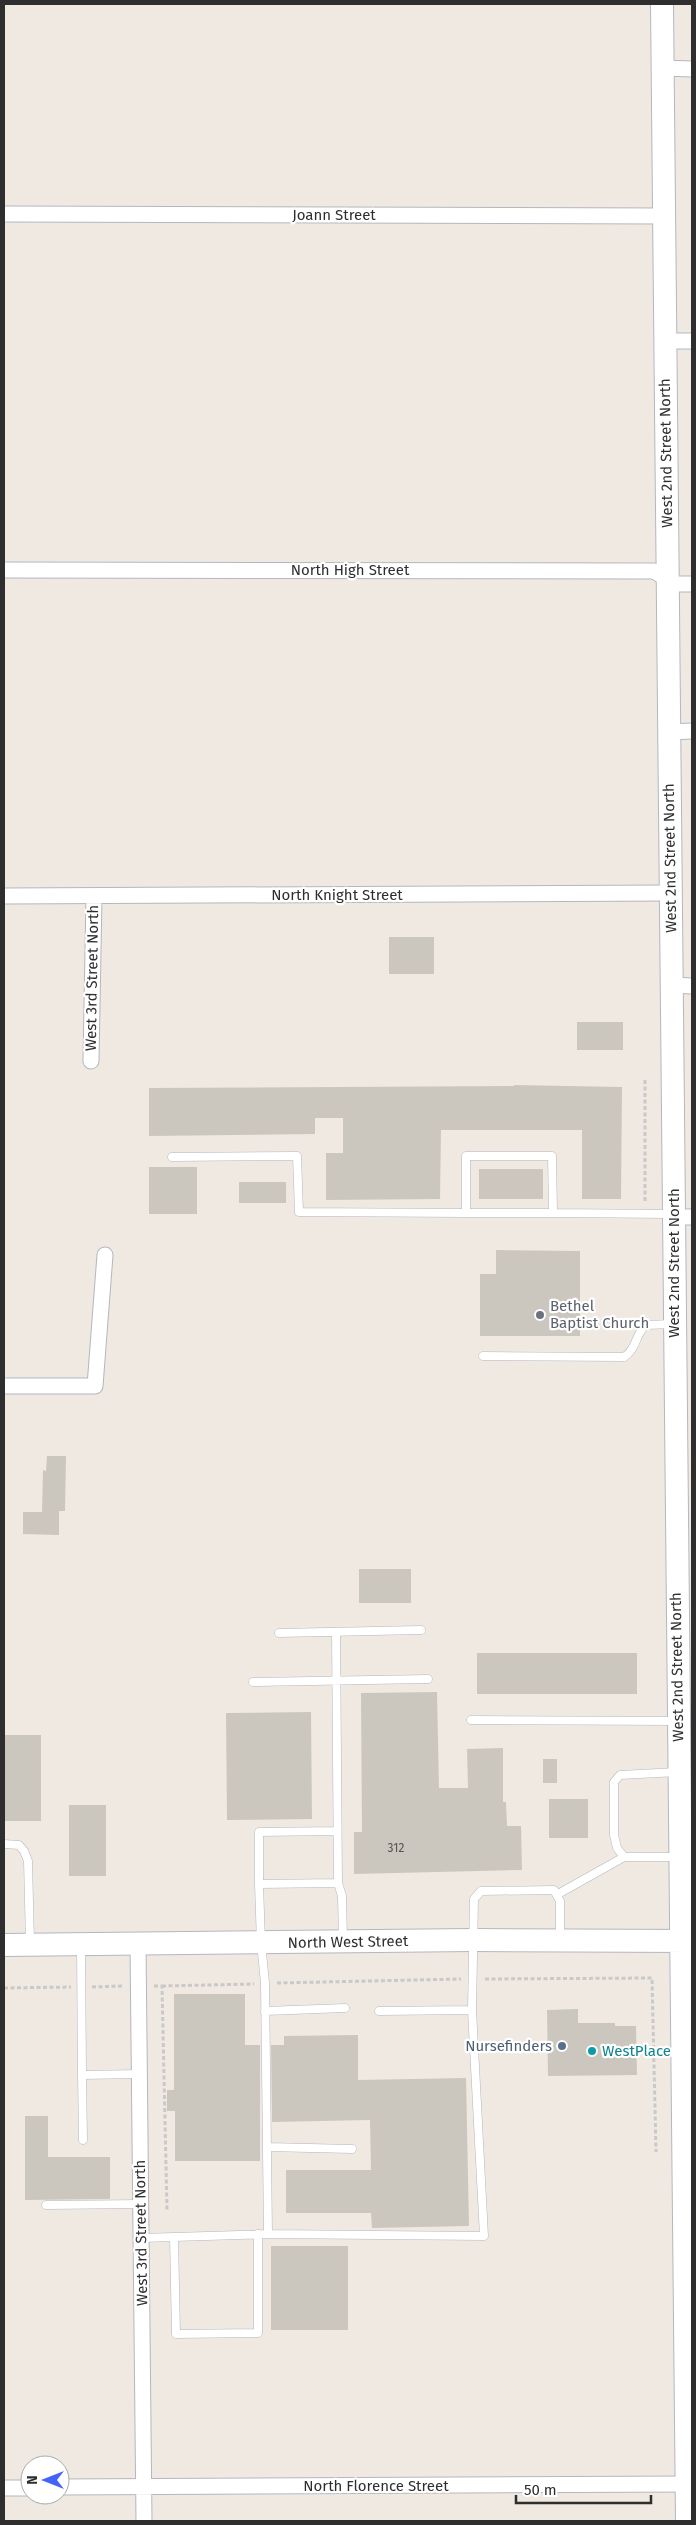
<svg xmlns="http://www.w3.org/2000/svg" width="696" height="2525" viewBox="0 0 696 2525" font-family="'Fira Sans',sans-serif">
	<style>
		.building { fill: #cbc7bf }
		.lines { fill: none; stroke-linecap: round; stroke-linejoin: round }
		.lane-casing { stroke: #b4b7c1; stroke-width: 9 }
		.street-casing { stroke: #b4b7c1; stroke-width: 17 }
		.secondary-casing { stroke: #b4b7c1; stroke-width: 24 }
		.path { stroke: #c9c9c9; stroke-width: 3; stroke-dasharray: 4 2.5; stroke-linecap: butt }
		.lane { stroke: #fff; stroke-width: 8 }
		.street { stroke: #fff; stroke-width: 15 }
		.secondary { stroke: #fff; stroke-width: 22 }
		.worship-dot { fill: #6b7280; stroke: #fff; stroke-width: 2 }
		.service-dot { fill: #5c6f8a; stroke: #fff; stroke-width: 2 }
		.culture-dot { fill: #0f9aa8; stroke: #fff; stroke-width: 2 }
		.labels { text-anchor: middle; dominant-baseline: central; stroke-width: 4.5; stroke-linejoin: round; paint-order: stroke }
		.number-label { font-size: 12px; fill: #555452 }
		.street-label { font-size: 15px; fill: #2e2e2e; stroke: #fff }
		.worship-label { font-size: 15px; fill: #5b616d; stroke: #fff; text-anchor: start }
		.service-label { font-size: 15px; fill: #4e5e75; stroke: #fff; text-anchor: end }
		.culture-label { font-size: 15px; fill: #0d838f; stroke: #fff; text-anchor: start }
	</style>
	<rect width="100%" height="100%" fill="#efe9e1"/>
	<path class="building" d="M389,937H434V974H389Z
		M577,1022H623V1050H577Z
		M514,1085L622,1087L621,1199H582V1130H441L440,1199L326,1200V1153H343V1118H315V1134L149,1136V1088L514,1086Z
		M149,1167H197V1214H149Z
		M479,1169H543V1199H479Z
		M239,1182H286V1203H239Z
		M496,1250L580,1251V1336H480V1274H496Z
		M47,1456H66L65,1511H59V1535L23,1534V1512H42L43,1470L46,1471Z
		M359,1569H411V1603H359Z
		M477,1653H637V1694H477Z
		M437,1692L439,1788H468L467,1749L503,1748V1802H506L507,1826H521L522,1870L354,1874V1832H362L361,1693Z
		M311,1712L312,1819L227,1820L226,1713Z
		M4,1735H41V1821H4Z
		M543,1759H557V1783H543Z
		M549,1799H588V1838H549Z
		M69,1805H106V1876H69Z
		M174,1994H245V2045H260V2161H175V2111H167V2090H174Z
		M578,2009V2023H615V2026H636L637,2075L548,2076L547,2010Z
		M358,2035V2080L466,2078L469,2226L372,2228L371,2213H286V2170H371L370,2120L272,2122L271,2045H284V2036Z
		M25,2116H48V2157H110V2199L25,2200Z
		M271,2246H348V2330H271Z"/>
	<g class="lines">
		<g class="lane-casing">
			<path id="lane" d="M172,1157L297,1156L299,1212L466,1213V1156H552L553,1213L672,1214
				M466,1213H553
				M483,1356L624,1357C637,1349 635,1334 646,1325L672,1324
				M336,1632L338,1883
				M279,1633L421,1630
				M253,1682L428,1679
				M471,1720L677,1721
				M678,1772L620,1775L614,1782V1835L617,1848L624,1857H678
				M4,1844L19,1845L24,1851L28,1861L30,1943
				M259,1884V1832L337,1831
				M558,1894L624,1857
				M81,1947L82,2075L139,2074
				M265,2011L345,2008
				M379,2011L472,2010L474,1899L481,1891L554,1890L560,1901V1938
				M82,2075L83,2140
				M267,2147L352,2149
				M46,2205L141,2204
				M268,2234L484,2236L472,2010
				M174,2237L176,2334L258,2333V2234
				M141,2238L268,2234L265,1983L261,1943L259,1884L338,1883L342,1896L343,1940"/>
		</g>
		<g class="street-casing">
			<path id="street" d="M662,68L692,69
				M4,214L664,216
				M665,341H692
				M4,570L654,571L675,584H692
				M669,732L692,731
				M4,896L671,893
				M672,985L692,986
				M91,1061L94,896
				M674,1217H692
				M4,1386H95L105,1255
				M138,1944L144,2521
				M60,2487L692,2484
				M4,2488H30"/>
		</g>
		<g class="secondary-casing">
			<path id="secondary" d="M662,4L687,2521
				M4,1945L473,1940L692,1941"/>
		</g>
		<path class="path" d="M645,1080V1203
			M485,1979L652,1978L656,2152
			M277,1983L461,1979
			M154,1986H162L167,2210
			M162,1986L254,1984
			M92,1987L123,1986
			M4,1988L71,1987"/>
		<use href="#lane" class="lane"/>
		<use href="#street" class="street"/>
		<use href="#secondary" class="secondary"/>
	</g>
	<circle class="worship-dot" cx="540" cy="1315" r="5"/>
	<circle class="service-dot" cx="562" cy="2046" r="5"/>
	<circle class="culture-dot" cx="592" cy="2051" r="5"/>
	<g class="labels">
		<g class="number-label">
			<text x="396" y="1848">312</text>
		</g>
		<g class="street-label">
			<text x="334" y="215">Joann Street</text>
			<text transform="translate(666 453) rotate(-91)">West 2nd Street North</text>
			<text x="350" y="570">North High Street</text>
			<text transform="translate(670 858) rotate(-91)">West 2nd Street North</text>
			<text x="337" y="895">North Knight Street</text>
			<text transform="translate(92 978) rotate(-89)">West 3rd Street North</text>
			<text transform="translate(674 1263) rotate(-90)">West 2nd Street North</text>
			<text transform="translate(677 1667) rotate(-91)">West 2nd Street North</text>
			<text transform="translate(348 1942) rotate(-1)">North West Street</text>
			<text transform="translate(141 2233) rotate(-91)">West 3rd Street North</text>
			<text x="376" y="2486">North Florence Street</text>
		</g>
		<g class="worship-label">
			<text x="550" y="1306">Bethel<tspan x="550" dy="17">Baptist Church</tspan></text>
		</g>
		<g class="service-label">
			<text x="552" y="2046">Nursefinders</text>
		</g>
		<g class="culture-label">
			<text x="602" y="2051">WestPlace</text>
		</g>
	</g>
	<rect width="696" height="2525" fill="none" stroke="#2e2e2e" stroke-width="10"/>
	<g transform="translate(45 2480) rotate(270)"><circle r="24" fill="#ffffff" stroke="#ababab"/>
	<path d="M0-4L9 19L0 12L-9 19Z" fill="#4264fb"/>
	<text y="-8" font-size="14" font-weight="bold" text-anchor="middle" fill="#2e2e2e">N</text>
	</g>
	<path d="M516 2495v8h135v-8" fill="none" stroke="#2e2e2e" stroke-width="2.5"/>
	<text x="524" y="2495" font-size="15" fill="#2e2e2e" stroke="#ffffff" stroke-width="4" paint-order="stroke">50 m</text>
</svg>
